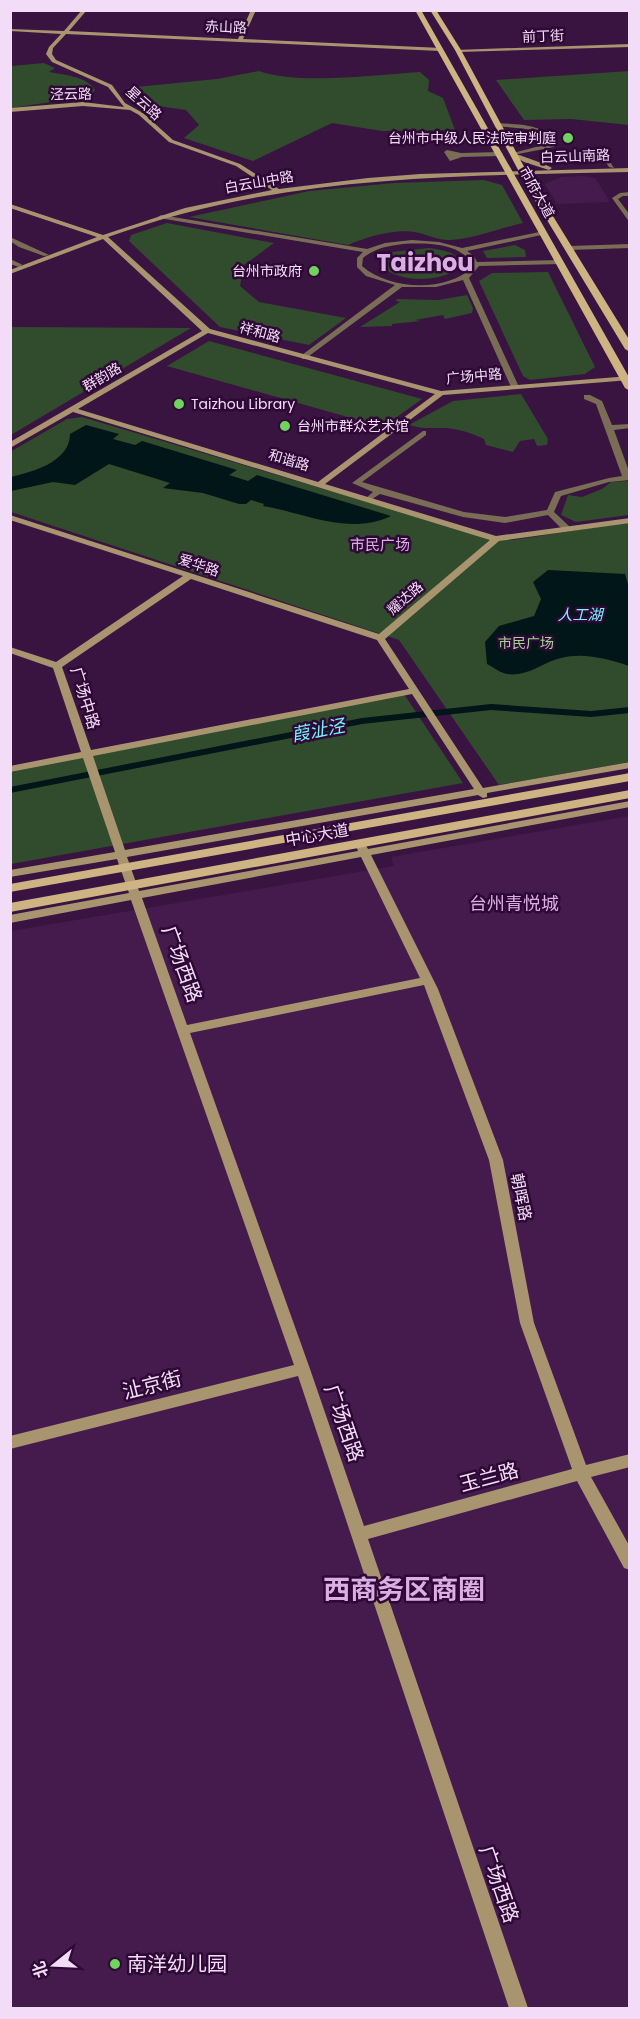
<svg xmlns="http://www.w3.org/2000/svg" width="640" height="2019" viewBox="0 0 640 2019" font-family="Poppins,'Noto Sans SC',sans-serif">
	<style>
		.built { fill: #451b4d }
		.green { fill: #314b2d }
		.water { fill: #001618 }
		.lines { fill: none; stroke-linecap: round; stroke-linejoin: round }
		.canal { fill: #001618; fill-rule: evenodd }
		.street { fill: #7a6d56; fill-rule: evenodd }
		.secondary { fill: #a99470; fill-rule: evenodd }
		.primary { fill: #ceb383; fill-rule: evenodd }
		.poi-dot { fill: #70d35f; stroke: #2e0935; stroke-width: 2 }
		.labels { text-anchor: middle; dominant-baseline: central; stroke-width: 5; stroke-linejoin: round; paint-order: stroke }
		.far-street-label { font-size: 14px; fill: #f3dcf7; stroke: #2e0935 }
		.far-poi-label { font-size: 14px; fill: #f3dcf7; stroke: #2e0935; text-anchor: end }
		.far-park-label { font-size: 14px; fill: #9dd893; stroke: #2e0935 }
		.far-neighbourhood-label { font-size: 15px; fill: #dbaee4; stroke: #2e0935 }
		.far-water-label { font-size: 15px; font-style: italic; fill: #76f4fc; stroke: #2e0935 }
		.street-label { font-size: 16px; fill: #f3dcf7; stroke: #2e0935 }
		.water-label { font-size: 18px; font-style: italic; fill: #76f4fc; stroke: #2e0935 }
		.neighbourhood-label { font-size: 18px; fill: #dbaee4; stroke: #2e0935 }
		.near-street-label { font-size: 20px; fill: #f3dcf7; stroke: #2e0935 }
		.near-poi-label { font-size: 20px; fill: #f3dcf7; stroke: #2e0935; text-anchor: start }
		.far-town-label { font-size: 24px; font-weight: bold; fill: #dbaee4; stroke: #2e0935 }
		.near-district-label { font-size: 27px; font-weight: bold; fill: #dbaee4; stroke: #2e0935 }
	</style>
	<rect width="100%" height="100%" fill="#391440"/>
	<path class="built" d="M584,176L595,178L610,202L557,204L545,184L561,177Z
		M629,816V2008H11V931L394,866L391,857Z"/>
	<path class="green" d="M44,63L55,68L49,72C64,75 87,76 95,90L91,96L11,108V66Z
		M259,71C299,85 375,75 420,72L429,80L428,91L443,98L455,130L382,131L332,123L253,161L184,138L199,125L186,110L138,103L126,88L217,79Z
		M629,71V125L571,119L524,120L496,80Z
		M484,180L502,185L523,223C501,228 473,239 451,240C438,241 427,234 415,232C393,229 367,237 348,245L189,217L309,191L394,183Z
		M167,223L274,243L244,265L240,286L259,302L346,318L309,345L220,327L129,241L131,235Z
		M515,245L525,250L526,257L487,258L483,251Z
		M429,248C441,250 456,251 461,263L459,268C438,283 400,283 381,266L380,261L392,252Z
		M548,272L595,367L585,374L530,380L523,376L479,281L492,273Z
		M467,295L473,308L472,313L445,319L443,315L415,320L421,321L392,324V326L360,327L400,302L396,301L397,299L438,300Z
		M11,327L191,328L11,435Z
		M209,341L422,399L383,427L167,366Z
		M521,394L548,439L547,445L537,446L534,439L520,441L513,452L486,445L484,439C471,433 458,428 442,428C430,428 421,429 409,425L453,401Z
		M82,417L472,533L513,540L629,522V762L499,785L399,640L11,512L10,452L67,419Z
		M629,481V515L576,522L561,515L568,495L582,497L602,489L611,482Z
		M404,694L463,783L11,864V770Z"/>
	<path class="water" d="M86,425L119,434L113,439L135,445L142,441L237,470L229,475L248,481L257,475L391,516C349,536 305,513 263,506L264,504L251,500L246,504H239L203,493L163,488L170,483L109,464L75,485L53,482L11,491V477C32,472 70,462 70,434Z
		M548,570L625,574L630,591L629,666C609,659 583,652 561,658C543,662 528,677 508,674C502,674 493,667 487,664L485,642L499,626L534,616L541,599L533,582Z"/>
	<g class="lines">
		<path class="canal" d="M491,704L591,711L630,707V713L591,717L491,710L362,724L10,793V787L362,718Z"/>
		<path class="street" d="M498,123C521,125 542,123 557,143L554,147L513,155V153L551,143C537,125 516,129 496,126Z
			M447,150L461,153L500,152L503,154L500,156L462,157L450,161L444,152Z
			M606,156L614,168L609,167L603,158Z
			M630,192V196H623L618,199L630,215V223L612,198L620,193Z
			M161,215L367,249L385,243L412,240L439,242L462,248L544,231L546,232V234L467,251L474,256L477,262L560,260L563,262L560,264L479,266L469,278L519,387L515,389L511,387L463,280L436,287H402L305,359H302V355L395,285L366,276L357,267V258L363,252L159,218L158,217ZM403,244C426,243 463,242 473,267C446,293 389,290 362,266L363,258C375,248 388,246 403,244Z
			M10,237L49,255L44,256L19,247L10,241Z
			M630,244V248L569,250L566,248L569,246Z
			M10,259L21,264L22,265L19,267L10,264Z
			M584,395H590L602,401L612,425L630,424V428L614,430L630,474V480L609,482L561,496L554,512L569,526V530H563L548,515L505,523L463,517L380,494L369,501L365,499L373,492L352,483L423,431H426V435L362,482L464,512L505,517L547,510L555,492L609,478L622,476L596,404L584,399Z"/>
		<path class="secondary" d="M82,10H87L69,31L238,39L251,10H256L243,39L442,48L440,51L66,34L53,48L52,54L56,60L112,85L125,103L143,113L173,140L240,164L279,189L368,178L420,174L630,168V172C452,176 277,175 108,237L210,329L441,391L630,376V380L443,395L325,484L496,536L630,518V523L499,541L385,639L483,788L630,762V768L487,793V797L483,798L478,795L127,857L139,891L358,851L355,844L360,841L364,842L368,849L630,801V807L371,855L438,989L503,1160L534,1323L586,1465L630,1454V1467L591,1477L630,1547V1570L624,1568L577,1481L368,1539L528,2008H509L298,1376L10,1449V1436L294,1365L131,900L10,923V915L129,893L117,859L10,877V870L115,852L83,758L10,772V766L81,752L53,668L10,653V647L56,662L183,576L10,520V515L379,634L490,540L73,412L10,448V442L202,331L103,239L10,274V270L97,237L10,208V204L103,235L185,208L272,190L236,166L169,142L139,115L130,110L83,106L10,112V108L83,102L124,107L108,87L52,62L46,54L49,47L61,34L10,31V29L64,31ZM208,333L435,394L318,482L78,409ZM191,579L377,640L409,689L91,750L62,667ZM412,694L474,789L125,850L93,756ZM361,857L420,978L187,1025L142,898ZM424,985L489,1160L520,1323L572,1469L364,1526L310,1369L190,1033Z
			M630,44V47L458,52L455,50Z
			M514,154C519,154 547,165 552,168L549,170L524,162L514,156Z"/>
		<path class="primary" d="M415,10H421L630,379V391L625,388Z
			M430,10H436L461,50L535,187L630,341V352L625,349L527,187L455,50Z
			M630,773V781L10,892V884Z
			M630,790V798L10,912V903Z"/>
	</g>
	<g class="poi-dot">
		<circle cx="568" cy="138" r="6"/>
		<circle cx="314" cy="271" r="6"/>
		<circle cx="179" cy="404" r="6"/>
		<circle cx="285" cy="426" r="6"/>
		<circle cx="115" cy="1964" r="6"/>
	</g>
	<g class="labels">
		<g class="far-street-label">
			<text transform="translate(226 27) rotate(2)">赤山路</text>
			<text transform="translate(543 36) rotate(-2)">前丁街</text>
			<text transform="translate(71 94) rotate(-1)">泾云路</text>
			<text transform="translate(144 103) rotate(42)">星云路</text>
			<text transform="translate(575 156) rotate(-2)">白云山南路</text>
			<text transform="translate(259 182) rotate(-10)">白云山中路</text>
			<text transform="translate(537 192) rotate(61)">市府大道</text>
			<text transform="translate(260 332) rotate(15)">祥和路</text>
			<text transform="translate(474 376) rotate(-5)">广场中路</text>
			<text transform="translate(102 377) rotate(-31)">群韵路</text>
			<text transform="translate(289 460) rotate(17)">和谐路</text>
			<text transform="translate(199 565) rotate(18)">爱华路</text>
			<text transform="translate(405 598) rotate(-41)">耀达路</text>
		</g>
		<g class="far-poi-label">
			<text x="556" y="138">台州市中级人民法院审判庭</text>
			<text x="302" y="271">台州市政府</text>
			<text x="191" y="404" text-anchor="start">Taizhou Library</text>
			<text x="297" y="426" text-anchor="start">台州市群众艺术馆</text>
		</g>
		<g class="far-park-label">
			<text x="526" y="643">市民广场</text>
		</g>
		<g class="far-neighbourhood-label">
			<text x="380" y="544">市民广场</text>
		</g>
		<g class="far-water-label">
			<text x="580" y="614">人工湖</text>
		</g>
		<g class="street-label">
			<text transform="translate(85 698) rotate(73)">广场中路</text>
			<text transform="translate(317 835) rotate(-10)">中心大道</text>
			<text transform="translate(521 1197) rotate(79)">朝晖路</text>
		</g>
		<g class="water-label">
			<text transform="translate(318 730) rotate(-11)">葭沚泾</text>
		</g>
		<g class="neighbourhood-label">
			<text x="514" y="903">台州青悦城</text>
		</g>
		<g class="near-street-label">
			<text transform="translate(182 964) rotate(70)">广场西路</text>
			<text transform="translate(152 1385) rotate(-14)">沚京街</text>
			<text transform="translate(344 1423) rotate(71)">广场西路</text>
			<text transform="translate(489 1477) rotate(-15)">玉兰路</text>
			<text transform="translate(499 1884) rotate(71)">广场西路</text>
		</g>
		<g class="near-poi-label">
			<text x="127" y="1964">南洋幼儿园</text>
		</g>
		<g class="far-town-label">
			<text x="425" y="262">Taizhou</text>
		</g>
		<g class="near-district-label">
			<text x="404" y="1589">西商务区商圈</text>
		</g>
	</g>
	<rect width="640" height="2019" fill="none" stroke="#f3dcf7" stroke-width="24"/>
	<g transform="translate(54 1965) rotate(252)" stroke="#2e0935" stroke-width="4.5" paint-order="stroke">
	<path d="M0-4.5L10 22L0 15L-10 22Z" fill="#f3dcf7"/>
	<text y="-9" font-size="16" font-weight="bold" text-anchor="middle" fill="#f3dcf7">北</text>
	</g>
</svg>
